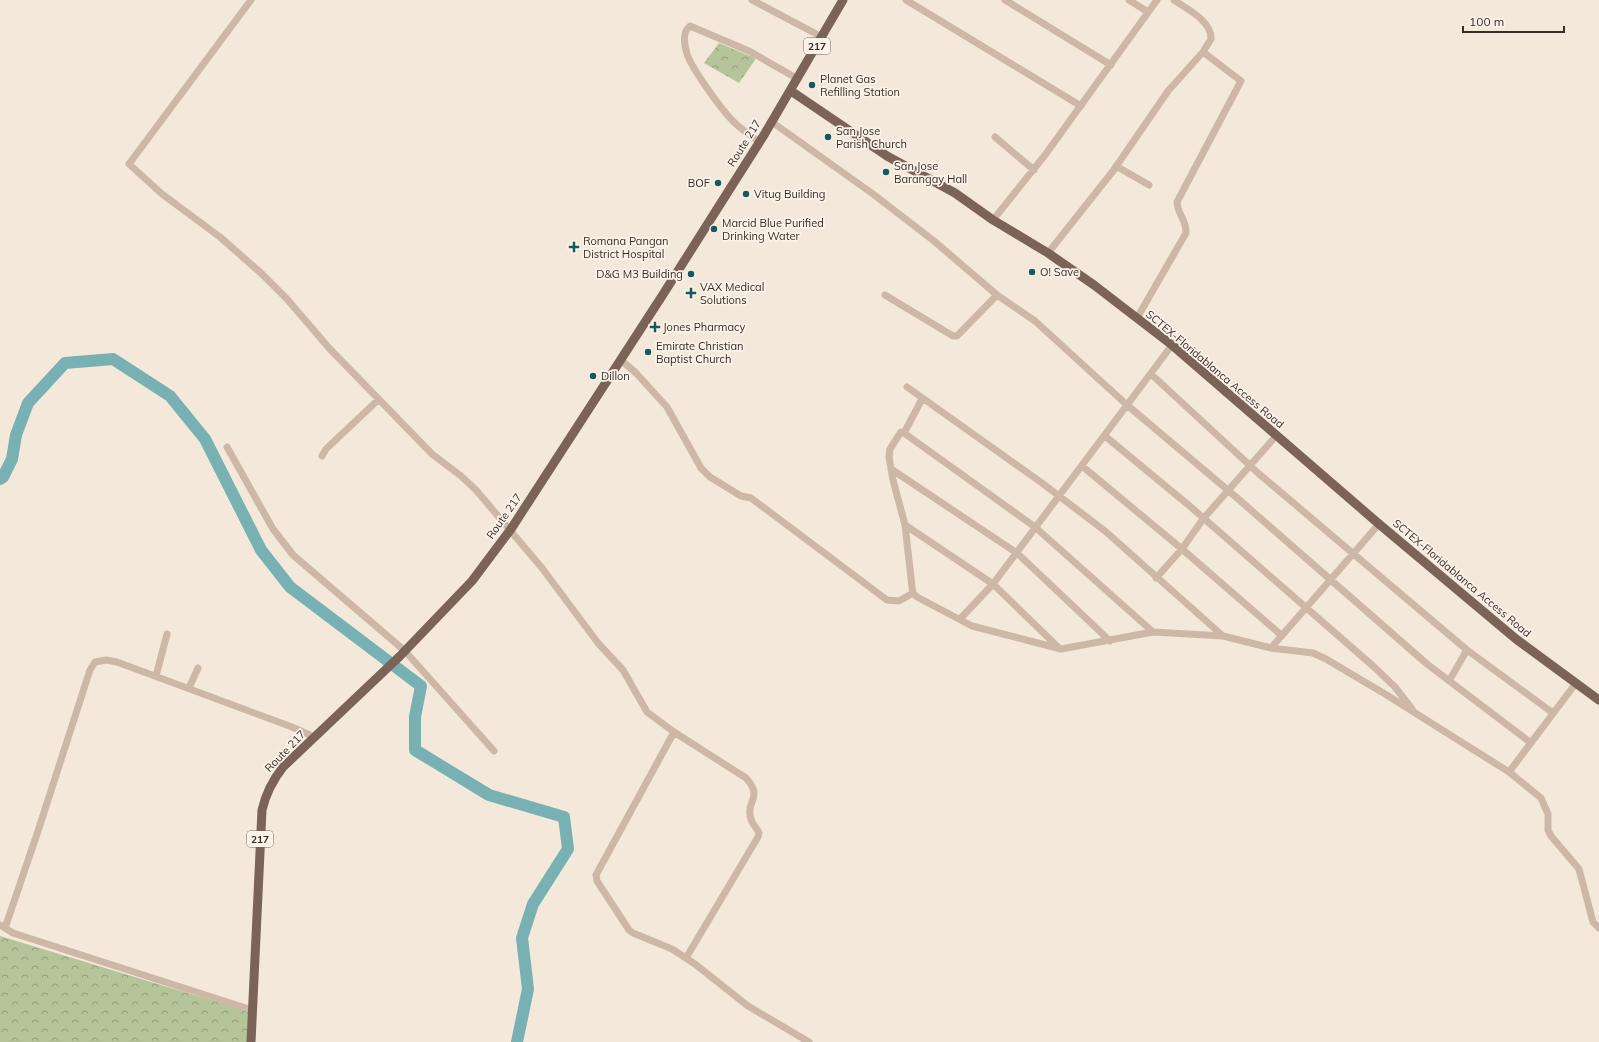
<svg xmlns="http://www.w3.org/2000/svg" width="1599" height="1042" viewBox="0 0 1599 1042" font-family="Mulish,sans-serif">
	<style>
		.forest { fill: url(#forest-crowns) }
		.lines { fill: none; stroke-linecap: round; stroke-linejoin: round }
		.river { stroke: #77b1b3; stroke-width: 12 }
		.minor { stroke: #cdb7a6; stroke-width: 7 }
		.major { stroke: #7b6357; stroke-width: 9 }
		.poi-dot { fill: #19595d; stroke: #fbf2e8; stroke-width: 1.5 }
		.labels { text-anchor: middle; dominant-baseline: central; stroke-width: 3.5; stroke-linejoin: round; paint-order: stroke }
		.shield { fill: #fbf2e8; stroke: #726761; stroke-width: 1 }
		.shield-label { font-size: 10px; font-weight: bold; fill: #382c27 }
		.poi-label { font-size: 11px; fill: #382c27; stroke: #fbf2e8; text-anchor: start }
		.street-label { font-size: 11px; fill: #382c27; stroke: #fbf2e8 }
	</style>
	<defs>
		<pattern id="forest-crowns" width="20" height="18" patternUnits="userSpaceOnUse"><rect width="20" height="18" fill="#b6c499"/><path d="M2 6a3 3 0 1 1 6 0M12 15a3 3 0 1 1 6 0" fill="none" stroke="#959f7d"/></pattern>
	</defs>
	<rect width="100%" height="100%" fill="#f4e8db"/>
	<path class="forest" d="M719,43L755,58V60L739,83L704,63Z
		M0,936L250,1012L249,1042H0Z"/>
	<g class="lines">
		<path class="river" d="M0,479L3,477L12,459L16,435L28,403L65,363L113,359L170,396L205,439L261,550L290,587L421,686L415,717V750L489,795L564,817L568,849L533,904L522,938L528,989L517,1042"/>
		<path class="minor" d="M251,0L129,164L162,194L220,237L262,274L287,299L329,348L432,454L461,476L476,490L542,568L598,643L623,670L647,712L674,732L746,778C764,798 745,801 751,819C752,824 757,828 759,833L758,837L686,958
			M752,0L822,37
			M906,0L1081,106
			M1005,0L1111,65
			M1129,0L1148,12
			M772,122L873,194L934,241L997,295L1035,321L1127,405L1236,497L1427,664L1531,743
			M995,137L1034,170
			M760,142C751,136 742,130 735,123C723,112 692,69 687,54C684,44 682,32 690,26L749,51L798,79
			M1116,166L1149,185
			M993,220L1045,155L1157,0
			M1048,253L1113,171L1168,91L1203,52L1211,39C1212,21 1187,9 1174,0
			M885,295L953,336H957L997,295
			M1137,318L1186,233C1186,218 1178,216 1177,202L1241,81L1203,52
			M621,360L636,373L667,407L701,468L710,477L741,496L751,498L887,600L899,601L913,593
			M1151,374L1258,473L1467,650L1553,713
			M907,387L1042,483L1105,531L1223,636L1271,648L1313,653L1326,659L1385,694L1509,772L1541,798L1548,814V830L1551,836L1579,869L1593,922L1599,928
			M922,399L904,433L901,432L890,449L889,457L893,480L905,525L912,587L913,593L917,597L972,626L1061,649L1153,632L1223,636
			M904,433L1035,527L1153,632
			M1105,436L1192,508L1373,666L1395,687L1412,709
			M227,447L273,529L293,555L405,651L494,751
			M322,456L326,449L378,400
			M1082,466L1182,549L1281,635
			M891,469L1017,553L1110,641
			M905,525L993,584L1059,648
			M1156,578L1182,549L1203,519L1276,436
			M960,619L993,584L1172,345
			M1271,648L1379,524
			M156,676L167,634
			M1449,681L1467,650
			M189,688L198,668
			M674,732L596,875L597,881L629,930L633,933L672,949L695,964L748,1006L809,1042
			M1509,772L1576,683
			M0,925L13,933L252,1010
			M5,928L38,831L90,670L95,662L106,660L117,662L292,727L314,737"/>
		<path class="major" d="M791,91L887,156L955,193L993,220L1048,253L1094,285L1172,345L1379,524L1516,639L1599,700
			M251,1042L262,810C266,793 272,781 283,767L400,656L472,581L511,529L662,296L764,135L843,0"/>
	</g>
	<g class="poi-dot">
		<circle cx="812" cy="85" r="4"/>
		<circle cx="828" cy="137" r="4"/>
		<circle cx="886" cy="172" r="4"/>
		<circle cx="718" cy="183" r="4"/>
		<circle cx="746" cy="194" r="4"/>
		<circle cx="714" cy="229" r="4"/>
		<path d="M572 241h4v4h4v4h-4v4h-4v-4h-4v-4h4z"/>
		<circle cx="1032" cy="272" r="4"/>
		<circle cx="691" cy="274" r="4"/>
		<path d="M689 287h4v4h4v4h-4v4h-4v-4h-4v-4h4z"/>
		<path d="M653 321h4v4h4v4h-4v4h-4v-4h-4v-4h4z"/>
		<circle cx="648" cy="352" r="4"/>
		<circle cx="593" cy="376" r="4"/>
	</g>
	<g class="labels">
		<g class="shield">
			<rect x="804" y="38" width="26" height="16" rx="3"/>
			<rect x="247" y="831" width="26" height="16" rx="3"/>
		</g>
		<g class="shield-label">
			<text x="817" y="46">217</text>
			<text x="260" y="839">217</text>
		</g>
		<g class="poi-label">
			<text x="820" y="79">Planet Gas<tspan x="820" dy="13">Refilling Station</tspan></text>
			<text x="836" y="131">San Jose<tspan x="836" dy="13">Parish Church</tspan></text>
			<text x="894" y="166">San Jose<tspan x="894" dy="13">Barangay Hall</tspan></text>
			<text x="710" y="183" text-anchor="end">BOF</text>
			<text x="754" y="194">Vitug Building</text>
			<text x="722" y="223">Marcid Blue Purified<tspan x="722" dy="13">Drinking Water</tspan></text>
			<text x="583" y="241">Romana Pangan<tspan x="583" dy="13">District Hospital</tspan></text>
			<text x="1040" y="272">O! Save</text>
			<text x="683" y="274" text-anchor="end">D&amp;G M3 Building</text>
			<text x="700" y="287">VAX Medical<tspan x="700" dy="13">Solutions</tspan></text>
			<text x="663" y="327">Jones Pharmacy</text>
			<text x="656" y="346">Emirate Christian<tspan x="656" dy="13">Baptist Church</tspan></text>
			<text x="601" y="376">Dillon</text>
		</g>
		<g class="street-label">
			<text transform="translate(744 143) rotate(-58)">Route 217</text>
			<text transform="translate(1215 369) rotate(40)">SCTEX-Floridablanca Access Road</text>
			<text transform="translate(504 516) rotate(-55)">Route 217</text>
			<text transform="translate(1462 578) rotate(40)">SCTEX-Floridablanca Access Road</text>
			<text transform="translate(285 751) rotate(-46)">Route 217</text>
		</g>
	</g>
	<path d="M1463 26v6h101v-6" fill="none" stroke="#382c27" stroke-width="2"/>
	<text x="1469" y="26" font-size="12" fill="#382c27" stroke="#fbf2e8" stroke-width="3" paint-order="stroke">100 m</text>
</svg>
